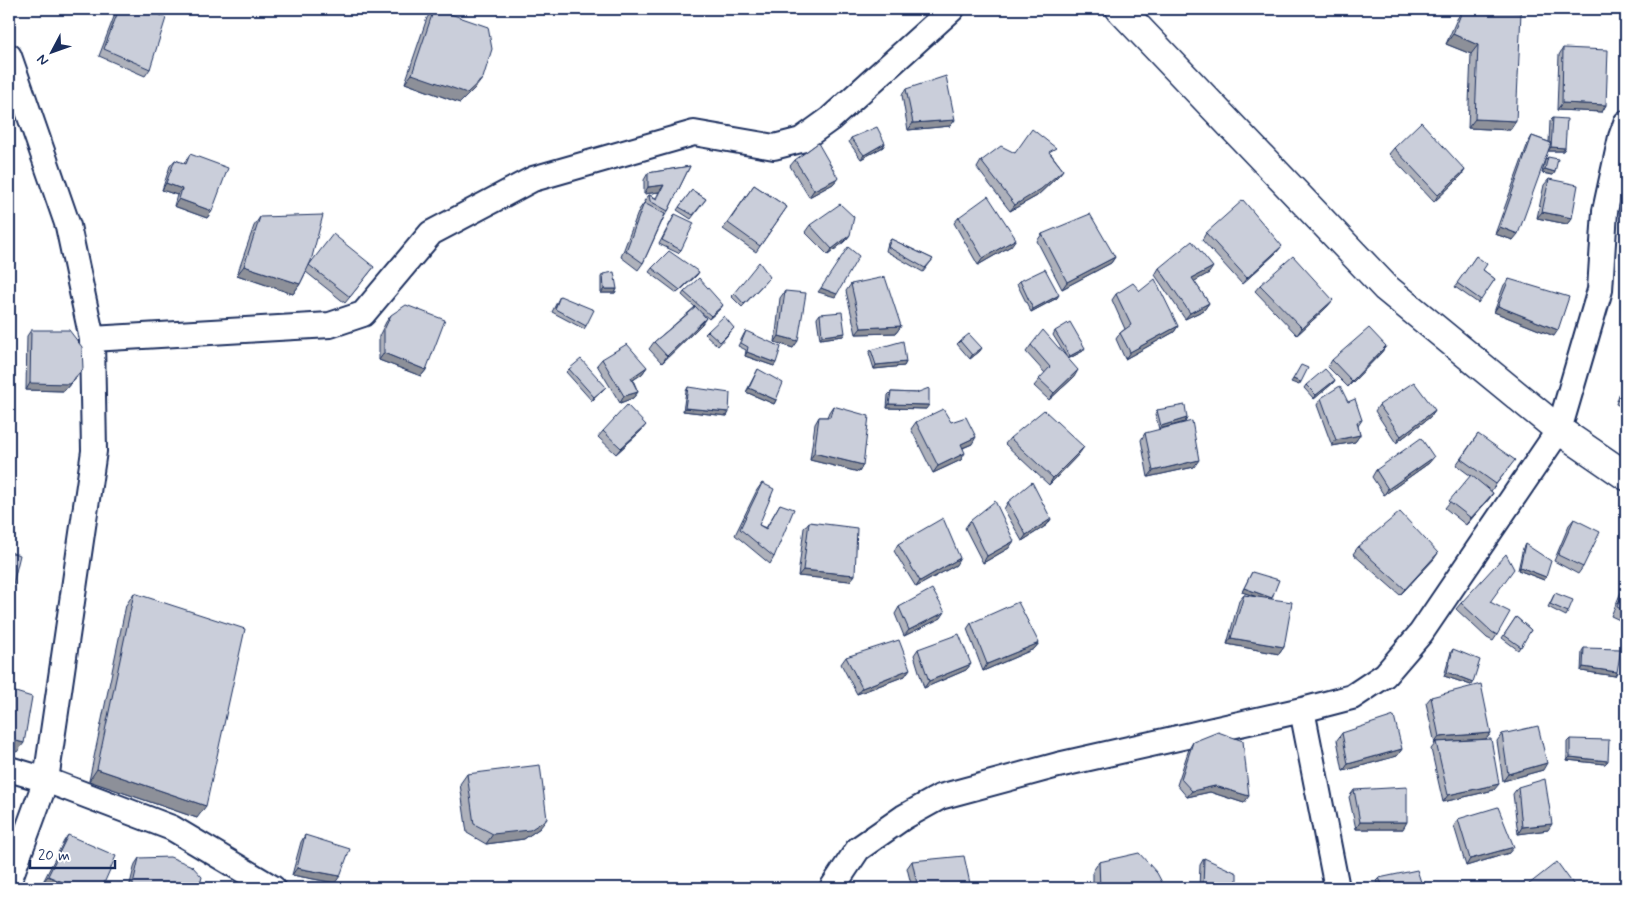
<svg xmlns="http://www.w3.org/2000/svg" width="1635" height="897" viewBox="0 0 1635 897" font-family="Mynerve,sans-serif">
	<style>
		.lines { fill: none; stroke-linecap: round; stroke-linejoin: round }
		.minor-casing { stroke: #1b2f5e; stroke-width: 28 }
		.primary-casing { stroke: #1b2f5e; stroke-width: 31 }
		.minor { stroke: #fff; stroke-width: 24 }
		.primary { stroke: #fff; stroke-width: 28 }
		.wall { fill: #aeb1bb; stroke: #1b2f5e }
		.shaded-wall { fill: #8d9099; stroke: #1b2f5e }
		.building { fill: #caceda; stroke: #1b2f5e }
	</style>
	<rect width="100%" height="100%" fill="#fff"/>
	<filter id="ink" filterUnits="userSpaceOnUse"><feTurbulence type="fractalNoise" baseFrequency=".02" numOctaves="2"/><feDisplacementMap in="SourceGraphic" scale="10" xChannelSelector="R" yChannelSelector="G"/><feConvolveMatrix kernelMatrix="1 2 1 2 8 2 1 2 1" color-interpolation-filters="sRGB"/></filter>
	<g filter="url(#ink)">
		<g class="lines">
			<g class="minor-casing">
				<path id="minor" d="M9,56L68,226L92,339L94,451L46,780L9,881
					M92,339L330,325L363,314L431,233L533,179L694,133L774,147L801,140L830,119L952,9
					M1302,710L1337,888
					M9,769L46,780L172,828L273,888
					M832,888L858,849L904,817L940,797L1058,765L1302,710L1352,697L1385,675L1421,633L1559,430L1600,290L1605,211L1621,137L1626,123"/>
			</g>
			<g class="primary-casing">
				<path id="primary" d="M1120,9L1386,288L1559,430L1626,476"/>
			</g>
			<use href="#minor" class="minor"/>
			<use href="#primary" class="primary"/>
		</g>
		<path class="wall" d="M117,9H149L150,69L145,76L99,56Z
			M433,9L476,87L460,103L405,83L427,18Z
			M1463,9L1516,121L1510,130L1468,128L1471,54L1446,44L1457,19Z
			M1563,48L1606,105L1602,112L1557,110L1559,55Z
			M906,89L955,120L950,126L908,130L902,95Z
			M1553,118L1565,148L1563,151H1548V149L1513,240L1495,234L1528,143L1532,136L1549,142L1550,121Z
			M851,138L885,143L883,147L861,159L849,142Z
			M1394,148L1465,170L1461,176L1434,202L1389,154Z
			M1015,153L1051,154L1063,170L1058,176L1037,196L1010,211L977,168L981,161Z
			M190,154L212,211L207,218L174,206L177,195L162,190L170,166L175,160L184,163Z
			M1548,157L1555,172L1553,175L1542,173L1545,160Z
			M795,160L838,178L833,184L809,197L790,166Z
			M690,166L668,211L664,217L643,263L638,270L621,257L639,210L644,203L645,204L644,201L649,195L656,198L659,192L644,194V180L648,173Z
			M1549,179L1572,218L1567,224L1537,218L1544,185Z
			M754,185L787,207L756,252L723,229Z
			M692,190L706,199L691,219L677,210Z
			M675,214L681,250L678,253L659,244Z
			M260,217L311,262L374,267L345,303L306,272L300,284L293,294L237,275L254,226Z
			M959,217L1011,246L978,265L954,223Z
			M810,225L850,235L845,241L828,255L805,232Z
			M1206,233L1277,252L1242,284L1202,240Z
			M1042,234L1115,257L1111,263L1062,289L1037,241Z
			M891,239L933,259L923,272L886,251L888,243Z
			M1476,256L1483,270L1495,279L1478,303L1455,287Z
			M652,268L699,272L696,276L677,293L649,272Z
			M1159,268L1209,273L1194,281L1209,303L1204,310L1185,319L1155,275Z
			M603,274L617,289L615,293H601V277Z
			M1509,279L1554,336L1494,312L1504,285Z
			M767,280L742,307L731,296L734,293Z
			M1020,281L1057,298L1031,312L1017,284Z
			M851,284L901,326L896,333L856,334L846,291Z
			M1260,285L1328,306L1297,335L1255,291Z
			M785,291L793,348L775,342L780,298Z
			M1140,291L1178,326L1174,332L1125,359L1116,339L1120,333L1125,329L1112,300L1116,294Z
			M684,292L721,308L709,319L702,313V324L662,363L649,349L654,342L695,307L682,295Z
			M560,296L586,326L584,329L552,312Z
			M820,314L843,336L820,339L817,318Z
			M391,315L426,370L421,376L379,360V336L386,322Z
			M734,328L718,346L705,334L708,331Z
			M31,330L78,375L64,391L26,390L27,336Z
			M746,331L774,366L745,356L746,350L738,346L744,334Z
			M1055,331L1083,351L1068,359L1074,377L1049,400L1034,386L1045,373L1026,352L1031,345L1066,356L1053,335Z
			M960,341L980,351L970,359L957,344Z
			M1386,346L1381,353L1348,387L1328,367L1332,360Z
			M871,350L906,362L904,366L874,369L869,353Z
			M602,359L647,367L642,374L633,380L638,392L633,398L620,403L597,365Z
			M569,369L606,387L592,401L566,372Z
			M758,369L776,400L774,404L746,392Z
			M1626,373V409L1616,404Z
			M1335,380L1333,383L1314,399L1304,388L1306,385Z
			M688,387L729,412L727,416L683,411L686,391Z
			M891,392L916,393L926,409L887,408L888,395Z
			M1321,398L1348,402L1362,420L1358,426L1360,435L1355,442L1332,446L1317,405Z
			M1379,405L1435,410L1430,417L1396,443L1375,411Z
			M833,406L863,465L859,472L810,460L815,424L819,417H827L829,412Z
			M1157,410L1187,418L1185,422L1159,429L1155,414Z
			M916,422H951L972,444L963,448L961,460L933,473L911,429Z
			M603,431H641L616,454L598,437Z
			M1145,433L1194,467L1148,477L1141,440Z
			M1478,434L1510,466L1491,491L1493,493L1489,499L1466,525L1445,508L1471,476L1456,465Z
			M1010,438L1079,454L1049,485L1005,444Z
			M1429,463L1384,495L1372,477L1376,470Z
			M762,483L759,525L766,528L780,504L774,557L770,564L735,535L757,490Z
			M1008,502L1051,519L1047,525L1022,541L1004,509Z
			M1574,519L1583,567L1578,574L1554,561L1569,525Z
			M970,521L1009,548L983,563L965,528Z
			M809,522L855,575L850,581L798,576L804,528Z
			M898,544L956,565L916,587L894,551Z
			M1525,544L1544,580L1518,570L1523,548Z
			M1358,547L1434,559L1400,595L1353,554Z
			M1252,572L1272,599L1284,647L1279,654L1227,644L1239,601L1244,595L1257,597L1242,592Z
			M1626,580V623L1611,616Z
			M134,593L197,818L89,781L126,605Z
			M1555,593L1568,612L1566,616L1548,607Z
			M1490,602L1497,635L1493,641L1487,638L1456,609L1461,603Z
			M899,607L941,618L904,636L895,614Z
			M1516,617L1531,630L1518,650L1502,638Z
			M971,623L1039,643L1034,649L983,671L967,629Z
			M1584,648L1617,672L1615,676L1581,671L1582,651Z
			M918,649L971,664L966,670L924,688L914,655Z
			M1453,649L1471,685L1444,676L1451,652Z
			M846,657L905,676L857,694L841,664Z
			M1431,697L1491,733L1486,739L1494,790L1443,802L1431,749L1435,744L1426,703Z
			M1342,733L1402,749L1397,756L1343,771L1337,740Z
			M1502,734L1543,770L1503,781L1497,741Z
			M1570,739L1605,764L1567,760V742Z
			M1193,742L1244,803L1210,792L1187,797L1177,785L1189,749Z
			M467,774L540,828L524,839L486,844L467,833L460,784Z
			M1518,787L1548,830L1518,834L1513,794Z
			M1354,790L1403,829H1356L1349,797Z
			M1458,819L1509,853L1466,866L1454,826Z
			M68,835L102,888H57L43,882L64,841Z
			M305,835L335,883L292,875L301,842Z
			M139,858L199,888H129L135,864Z
			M1204,858L1237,888H1199L1200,865Z
			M912,861L971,888H912L907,868Z
			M1099,862L1165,888H1093V871Z
			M1379,878L1423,888L1379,887L1376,881Z"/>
		<path class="shaded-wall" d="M1453,34L1478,45L1471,54L1446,44Z
			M412,74L483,78L476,87L460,103L405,83Z
			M1562,103L1606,105L1602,112L1557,110Z
			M1475,119L1516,121L1510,130L1468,128Z
			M955,120L950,126L908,130L913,123Z
			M885,143L883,147L861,159L864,155Z
			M1551,147L1565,148L1563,151H1548Z
			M1545,169L1555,172L1553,175L1542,173Z
			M1063,170L1058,176L1037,196L1010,211L1015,205Z
			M1465,170L1461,176L1434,202L1438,195Z
			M838,178L833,184L809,197L814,190Z
			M166,183L182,189L177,195L162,190Z
			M664,185L659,192L644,194L648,187Z
			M179,199L212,211L207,218L174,206Z
			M1542,212L1572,218L1567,224L1537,218Z
			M1500,227L1518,234L1513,240L1495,234Z
			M850,235L845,241L828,255L832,249Z
			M1016,239L1011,246L978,265L983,258Z
			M1282,246L1277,252L1242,284L1247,278Z
			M1115,257L1111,263L1062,289L1067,282Z
			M244,266L300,284L293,294L237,275Z
			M1213,267L1209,273L1188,285L1192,278Z
			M699,272L696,276L677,293L680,290Z
			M821,288L837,294L835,297L818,292Z
			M604,289H617L615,293H601Z
			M1059,295L1057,298L1031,312L1033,309Z
			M1333,300L1328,306L1297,335L1302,328Z
			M1209,303L1204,310L1185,319L1190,313Z
			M723,305L721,308L709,319L711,316Z
			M1498,306L1558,330L1554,336L1494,312Z
			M706,318L702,324L662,363L667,356Z
			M901,326L896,333L856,334L861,328Z
			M1178,326L1174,332L1125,359L1130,352Z
			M845,333L843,336L820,339L822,336Z
			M779,336L798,341L793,348L775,342Z
			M1386,346L1381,353L1348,387L1352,381Z
			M982,348L980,351L970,359L972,355Z
			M1085,348L1083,351L1068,359L1070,356Z
			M747,352L776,363L774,366L745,356Z
			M384,353L426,370L421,376L379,360Z
			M906,362L904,366L874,369L876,365Z
			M647,367L642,374L627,384L631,378Z
			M83,369L78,375L64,391L26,390L30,383Z
			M1078,370L1074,377L1049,400L1054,393Z
			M1293,379L1301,382L1299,385L1291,382Z
			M1335,380L1333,383L1314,399L1316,395Z
			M606,387L592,401L594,397Z
			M749,388L776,400L774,404L746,392Z
			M638,392L633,398L620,403L624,396Z
			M889,404L929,405L926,409L887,408Z
			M685,408L729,412L727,416L683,411Z
			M1435,410L1430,417L1396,443L1401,436Z
			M1187,418L1185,422L1159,429L1161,426Z
			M646,425L641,431L616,454L621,448Z
			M1360,435L1355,442L1332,446L1336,440Z
			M976,437L972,444L957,450L961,444Z
			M1084,447L1079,454L1049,485L1053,478Z
			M814,453L863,465L859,472L810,460Z
			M965,453L961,460L933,473L938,466Z
			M1434,457L1429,463L1384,495L1388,489Z
			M1199,460L1194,467L1148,477L1153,471Z
			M1493,493L1489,499L1466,525L1471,518Z
			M1051,519L1047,525L1022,541L1026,535Z
			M1014,541L1009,548L983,563L987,556Z
			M1438,553L1434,559L1400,595L1405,589Z
			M960,558L956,565L916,587L920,581Z
			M1520,567L1546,577L1544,580L1518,570Z
			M803,570L855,575L850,581L798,576Z
			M1244,588L1272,598L1270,601L1242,592Z
			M945,612L941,618L904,636L909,630Z
			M1231,638L1284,647L1279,654L1227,644Z
			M1039,643L1034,649L983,671L987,664Z
			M971,664L966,670L924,688L929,681Z
			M1583,667L1617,672L1615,676L1581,671Z
			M910,669L905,676L857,694L862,688Z
			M1447,672L1473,682L1471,685L1444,676Z
			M1491,733L1486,739L1436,742L1434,744L1439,737Z
			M9,739L24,743L17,752L9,750Z
			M1402,749L1397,756L1343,771L1348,764Z
			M1570,757L1608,761L1605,764L1567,760Z
			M1547,763L1543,770L1503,781L1508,774Z
			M97,769L206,806L197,818L89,781Z
			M1499,784L1494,790L1443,802L1448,795Z
			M1215,786L1249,796L1244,803L1210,792L1187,797L1192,791Z
			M547,819L540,828L524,839L486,844L493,834Z
			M1360,822H1407L1403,829H1356Z
			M1552,824L1548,830L1518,834L1522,827Z
			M1514,847L1509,853L1466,866L1470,859Z
			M297,868L340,876L335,883L292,875Z
			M48,876L77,888H57L43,882Z"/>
		<path class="building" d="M119,9H149L166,18L150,69L104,49Z
			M434,9H436L488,27L492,49L483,78L467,93L412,74Z
			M1463,9L1521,12L1516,121L1475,119L1478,45L1453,34Z
			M1563,48L1608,50L1606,105L1562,103Z
			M946,76L955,120L913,123L906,89Z
			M1553,118L1567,119L1565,148L1551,147Z
			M1421,122L1465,170L1438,195L1394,148Z
			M877,127L885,143L864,155L851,138Z
			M1032,129L1056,148L1049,152L1063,170L1041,189L1015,205L981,161L1001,146L1015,153Z
			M1532,136L1551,143L1518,234L1500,227Z
			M818,143L838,178L814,190L795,160Z
			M190,154L228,168L212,211L179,199L182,189L166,183L175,160L186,164Z
			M1548,157L1558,159L1555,172L1545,169Z
			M690,166L668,211L650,201L649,195L657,199L664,185L648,187V173Z
			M1549,179L1578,185L1572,218L1542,212Z
			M754,185L787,207L760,246L728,223Z
			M692,190L706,199L693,215L679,207Z
			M988,196L1016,239L983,258L959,217Z
			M1243,200L1282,246L1247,278L1206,233Z
			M644,203L665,214L643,263L626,251Z
			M840,204L854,217L850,235L832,249L810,225Z
			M675,214L694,223L681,250L662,240Z
			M1090,214L1115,257L1067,282L1042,234Z
			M323,215L311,261L300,284L244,266L260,217Z
			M333,234L374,267L350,297L309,265Z
			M891,239L933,259L925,268L888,247Z
			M1192,241L1213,267L1192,278L1209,303L1190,313L1159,268Z
			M848,247L859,256L837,294L821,288Z
			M669,251L699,272L680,290L652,268Z
			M1293,256L1333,300L1302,328L1260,285Z
			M1476,256L1487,264L1483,270L1495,279L1481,300L1457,283Z
			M759,262L770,277L744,304L734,293Z
			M1045,269L1059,295L1033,309L1020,281Z
			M614,272L617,289H604L603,274Z
			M885,277L901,326L861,328L851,284Z
			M699,278L723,305L711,316L684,292Z
			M1155,279L1178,326L1130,352L1120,333L1131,325L1116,294L1133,283L1140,291Z
			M1509,279L1569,297L1558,330L1498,306Z
			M785,291L806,293L798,341L779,336Z
			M560,296L594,310L586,326L555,309Z
			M406,305L445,320L426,370L384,353V330L391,315Z
			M696,307L706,318L667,356L654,342Z
			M842,312L845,333L822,336L820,314Z
			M724,316L734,328L720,342L708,331Z
			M1070,322L1085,348L1070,356L1055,331Z
			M1369,328L1386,346L1352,381L1332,360Z
			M31,330H69L82,347L83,369L69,384L30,383Z
			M1043,330L1078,370L1054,393L1039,379L1050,367L1031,345Z
			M746,331L781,347L776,363L747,352L748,347L741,343Z
			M969,334L982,348L972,355L960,341Z
			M903,341L906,362L876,365L871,350Z
			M627,344L647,367L631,378L638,392L624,396L602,359Z
			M581,359L606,387L594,397L569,369Z
			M1301,365L1308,368L1301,382L1293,379Z
			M758,369L783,383L776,400L749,388Z
			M1325,369L1335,380L1316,395L1306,385Z
			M1626,381V400L1621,398Z
			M1414,382L1435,410L1401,436L1379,405Z
			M1340,386L1348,402L1355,399L1362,420L1357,422L1360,435L1336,440L1321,398Z
			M688,387L730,393L729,412L685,408Z
			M929,388V405L889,404L891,392L916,393Z
			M627,405L646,425L621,448L603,431Z
			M1185,405L1187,418L1161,426L1157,410Z
			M833,406L869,416L863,465L814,453L819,417H830Z
			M943,409L951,422L966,417L976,437L961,444L965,453L938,466L916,422Z
			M1044,410L1084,447L1053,478L1010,438Z
			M1192,421L1199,460L1153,471L1145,433Z
			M1478,434L1515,460L1496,484L1461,459Z
			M1421,438L1434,457L1388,489L1376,470Z
			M1471,475L1493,493L1471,518L1449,501Z
			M1032,482L1051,519L1026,535L1008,502Z
			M762,483L774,489L759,525L766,529L780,504L794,509L774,557L740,529Z
			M995,501L1014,541L987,556L970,521Z
			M1400,512L1438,553L1405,589L1358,547Z
			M943,518L960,558L920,581L898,544Z
			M1574,519L1600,532L1583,567L1558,555Z
			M809,522L857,528L855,575L803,570Z
			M1525,544L1551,561L1546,577L1520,567Z
			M9,552L20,555L9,601Z
			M1506,554L1514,569L1490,602L1510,612L1497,635L1492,632L1461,603Z
			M1252,572L1279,580L1272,598L1244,588Z
			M1626,586V611L1617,607Z
			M932,589L945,612L909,630L899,607Z
			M134,593L245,629L206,806L97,769Z
			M1555,593L1573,600L1568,612L1550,604Z
			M1244,595L1292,602L1284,647L1231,638Z
			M1018,602L1039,643L987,664L971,623Z
			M1516,617L1531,630L1521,647L1504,635Z
			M959,634L971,664L929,681L918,649Z
			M899,640L910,669L862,688L846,657Z
			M1584,648L1621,649L1617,672L1583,667Z
			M1453,649L1480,660L1473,682L1447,672Z
			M1481,684L1491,733L1439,737L1431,697Z
			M9,690L32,697L24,743L9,739Z
			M1394,716L1402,749L1348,764L1342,733Z
			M1538,726L1547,763L1508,774L1502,734Z
			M1218,732L1243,741L1249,796L1215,786L1192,791L1181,779L1193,742Z
			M1491,739L1499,784L1448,795L1436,742Z
			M1570,739L1609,740L1608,761L1570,757Z
			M540,765L547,819L530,830L493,834L474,824L467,774Z
			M1545,779L1552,824L1522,827L1518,787Z
			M1407,787V822H1360L1354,790Z
			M1498,807L1514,847L1470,859L1458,819Z
			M68,835L116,856L102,888H77L48,876Z
			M305,835L350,849L340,876L297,868Z
			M1139,853L1157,873L1165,888H1100L1099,862Z
			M964,856L971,888H918L912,861Z
			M170,857L192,866L202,877L199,888H132L139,858Z
			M1204,858L1237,873V888H1203Z
			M1557,862L1576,888H1524Z
			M1417,870L1423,888H1384L1379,878Z
			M1384,887V888H1365Z"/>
	</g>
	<rect width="1635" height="897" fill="none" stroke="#fff" stroke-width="30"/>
	<rect x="15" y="15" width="1605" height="867" fill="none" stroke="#1b2f5e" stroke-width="2" filter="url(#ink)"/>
	<g transform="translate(52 52) rotate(229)" stroke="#ffffff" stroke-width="4" paint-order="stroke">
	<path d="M0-4L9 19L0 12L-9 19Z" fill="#1b2f5e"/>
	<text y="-8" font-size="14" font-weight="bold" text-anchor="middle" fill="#1b2f5e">N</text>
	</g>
	<path d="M30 860v8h85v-8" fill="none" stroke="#1b2f5e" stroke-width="2.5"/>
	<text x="38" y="860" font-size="15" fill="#1b2f5e" stroke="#ffffff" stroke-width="4" paint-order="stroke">20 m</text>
</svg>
